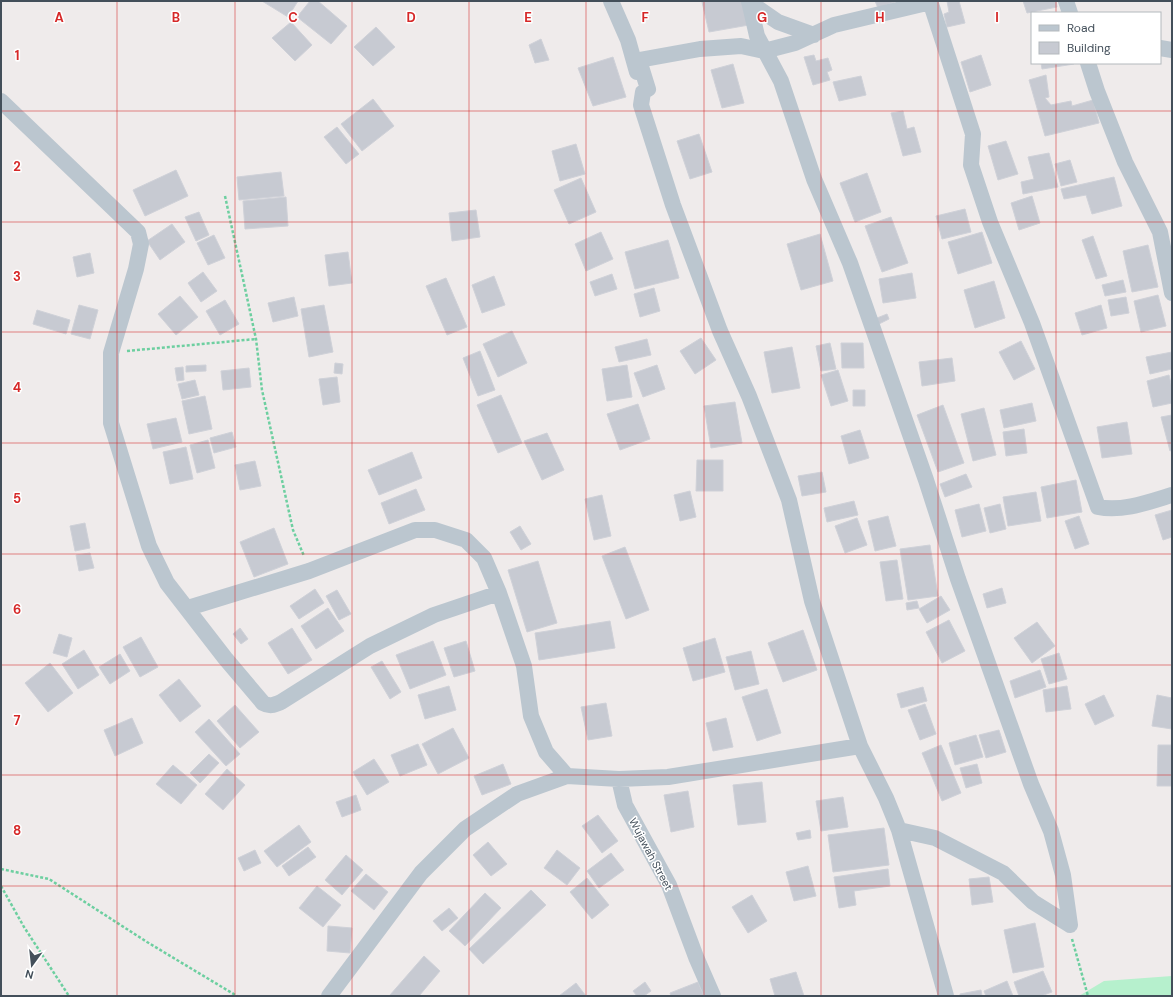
<svg xmlns="http://www.w3.org/2000/svg" width="1173" height="997" viewBox="0 0 1173 997" font-family="'DM Sans',sans-serif">
	<style>
		.green { fill: #b6f0cd }
		.building { fill: #c7cad2; stroke: #cfd1d8 }
		.lines { fill: none; stroke-linecap: round; stroke-linejoin: round }
		.path { stroke: #6dcfa0; stroke-width: 2.5; stroke-dasharray: 3 2; stroke-linecap: butt }
		.minor { stroke: #bbc6cf; stroke-width: 16 }
		.grid { fill: none; stroke: #d62828; stroke-width: 1; stroke-opacity: 0.55 }
		.labels { text-anchor: middle; dominant-baseline: central; stroke-width: 3; stroke-linejoin: round; paint-order: stroke }
		.street-label { font-size: 11px; fill: #434f5a; stroke: #fff }
		.grid-label { font-size: 13px; text-anchor: middle; font-weight: bold; fill: #d62828; stroke: #fff; stroke-width: 3; stroke-linejoin: round; paint-order: stroke }
	</style>
	<rect width="100%" height="100%" fill="#efebeb"/>
	<path class="green" d="M1172,976V996H1079L1104,981Z"/>
	<path class="building" d="M262,1H298L288,17Z
		M310,1H318L347,26L331,44L297,17Z
		M706,1H743L749,25L709,32L702,2Z
		M875,1H897L878,8Z
		M947,1H959L965,23L947,27L944,14L949,12Z
		M1023,1H1056L1057,7L1027,13Z
		M291,22L312,45L295,61L272,38Z
		M376,27L395,47L373,66L354,47Z
		M541,39L549,60L535,63L529,45Z
		M814,55L816,61L828,58L832,70L827,72L830,80L813,85L804,57Z
		M981,55L991,85L970,92L961,62Z
		M613,57L626,97L593,106L578,68Z
		M1041,63H1073L1074,64L1042,69Z
		M733,64L744,103L722,108L711,70Z
		M1046,75L1049,97L1045,98L1051,105L1071,101L1072,106L1093,100L1099,123L1045,136L1029,80Z
		M861,76L866,95L839,101L833,82Z
		M373,99L394,126L362,151L341,124Z
		M903,111L907,129L914,127L921,152L903,156L891,113Z
		M337,127L359,154L346,164L324,137Z
		M699,134L712,172L690,179L677,141Z
		M1006,141L1018,174L998,180L988,146Z
		M576,144L585,174L560,181L552,151Z
		M1049,153L1058,187L1023,194L1021,182L1034,179L1028,157Z
		M1070,160L1077,182L1061,186L1055,164Z
		M176,170L188,196L145,216L133,190Z
		M281,172L284,196L239,200L237,177Z
		M867,173L881,212L855,222L840,183Z
		M1114,177L1122,206L1092,214L1086,195L1064,199L1061,189Z
		M581,178L596,212L569,224L554,190Z
		M1032,196L1040,223L1019,230L1011,203Z
		M286,197L288,226L245,229L243,201Z
		M965,209L971,232L942,239L936,216Z
		M476,210L480,237L452,241L449,213Z
		M199,212L209,235L196,241L185,217Z
		M891,217L908,263L882,272L865,226Z
		M172,224L185,242L160,260L147,241Z
		M601,232L613,259L586,271L575,244Z
		M982,232L992,263L958,274L948,242Z
		M820,234L833,281L801,290L787,244Z
		M214,235L225,258L208,265L197,243Z
		M1093,236L1107,276L1096,279L1082,240Z
		M668,240L679,278L635,289L625,252Z
		M1148,245L1158,287L1132,292L1123,251Z
		M348,252L352,283L329,286L325,255Z
		M90,253L94,273L77,277L73,257Z
		M203,272L217,291L201,302L188,283Z
		M912,273L916,298L883,303L879,279Z
		M612,274L617,289L595,296L590,282Z
		M494,276L505,305L482,313L472,285Z
		M446,278L467,327L447,335L426,286Z
		M1123,280L1126,292L1105,296L1102,285Z
		M994,281L1005,318L975,328L964,290Z
		M654,288L660,311L640,317L634,294Z
		M1158,295L1166,326L1141,332L1134,301Z
		M180,296L198,317L176,335L158,314Z
		M294,297L298,316L273,322L268,303Z
		M1126,297L1129,313L1111,316L1108,300Z
		M225,300L239,324L220,335L206,311Z
		M79,305L98,310L90,339L71,334Z
		M324,305L333,352L309,357L301,309Z
		M1101,305L1107,328L1082,335L1075,313Z
		M37,310L70,320L66,334L33,324Z
		M887,314L889,319L879,324L877,318Z
		M512,331L527,363L498,377L483,344Z
		M701,338L716,360L695,374L680,351Z
		M647,339L651,355L619,362L615,347Z
		M1021,341L1035,369L1014,380L999,352Z
		M830,343L836,369L821,371L816,346Z
		M841,343H863L864,368H842Z
		M792,347L800,388L772,393L764,352Z
		M480,351L495,390L478,396L463,358Z
		M1172,352V369L1150,374L1146,357Z
		M952,358L955,381L922,386L919,362Z
		M335,363L343,364L342,374L334,373Z
		M206,365V371L186,372V366Z
		M627,365L632,397L607,401L602,369Z
		M657,365L665,389L643,397L634,373Z
		M183,367L184,380L177,381L175,368Z
		M249,368L251,387L223,390L221,371Z
		M838,370L848,401L831,406L821,375Z
		M1169,375L1172,388V403L1153,407L1147,381Z
		M337,377L340,402L323,405L319,379Z
		M195,380L199,395L182,399L178,384Z
		M853,390H865V406H853Z
		M501,395L522,443L498,453L477,405Z
		M205,396L212,429L189,434L182,401Z
		M735,402L742,443L711,448L704,406Z
		M1032,403L1036,421L1004,428L1000,410Z
		M638,404L650,439L620,450L607,414Z
		M943,405L964,463L938,472L917,415Z
		M984,408L996,455L973,461L961,414Z
		M1172,415V450L1170,451L1161,417Z
		M176,418L182,442L153,449L147,424Z
		M1127,422L1132,454L1102,458L1097,427Z
		M1024,429L1027,453L1006,456L1003,432Z
		M860,430L869,458L849,464L841,436Z
		M232,432L236,447L214,453L210,438Z
		M547,433L564,470L542,480L524,441Z
		M208,440L215,468L197,473L190,445Z
		M186,447L193,479L170,484L163,452Z
		M412,452L422,478L379,495L368,470Z
		M697,460H723V491H696Z
		M255,461L261,486L240,490L235,465Z
		M822,472L826,492L802,496L798,476Z
		M966,474L972,487L945,497L940,484Z
		M1076,480L1082,512L1047,518L1041,487Z
		M416,489L425,510L389,524L381,503Z
		M690,491L696,517L680,521L674,495Z
		M1036,492L1041,521L1008,526L1003,497Z
		M602,495L611,536L594,540L585,499Z
		M854,501L858,515L827,522L824,508Z
		M979,504L986,531L962,537L955,510Z
		M1000,504L1006,529L990,533L984,508Z
		M1172,510V537L1163,540L1155,515Z
		M888,516L896,546L875,551L868,521Z
		M1079,516L1089,544L1075,549L1065,521Z
		M857,518L867,545L845,553L835,526Z
		M85,523L90,548L75,551L70,526Z
		M520,526L531,544L521,550L510,532Z
		M274,528L288,564L254,577L240,542Z
		M930,545L938,596L908,600L900,549Z
		M625,547L649,610L626,619L602,556Z
		M90,553L94,568L79,571L76,555Z
		M897,560L903,599L886,601L880,562Z
		M538,561L557,623L527,632L508,570Z
		M1002,588L1006,603L987,608L983,594Z
		M315,589L324,603L299,619L290,606Z
		M337,590L351,614L339,620L326,596Z
		M941,596L950,610L927,623L919,609Z
		M917,601L919,608L907,610L906,603Z
		M328,608L344,631L316,649L301,626Z
		M949,620L965,651L942,663L926,632Z
		M610,621L615,648L539,660L535,633Z
		M1037,622L1055,646L1032,663L1014,638Z
		M240,628L248,639L241,644L233,634Z
		M292,628L312,660L288,674L268,643Z
		M803,630L817,670L783,682L768,643Z
		M59,634L72,638L67,657L53,653Z
		M141,637L158,667L140,677L123,647Z
		M715,638L725,672L693,681L683,648Z
		M433,641L446,675L410,689L396,655Z
		M466,641L475,671L454,677L444,648Z
		M84,650L99,675L78,689L62,664Z
		M751,651L759,684L735,690L726,657Z
		M1059,653L1067,679L1049,684L1041,659Z
		M120,654L130,671L110,684L99,667Z
		M382,661L401,692L390,699L371,667Z
		M50,663L73,693L48,712L25,683Z
		M1040,670L1046,687L1015,698L1010,681Z
		M179,679L201,706L180,722L159,695Z
		M449,686L456,710L425,719L418,695Z
		M1067,686L1071,709L1046,712L1043,690Z
		M923,687L927,701L901,708L897,694Z
		M767,689L781,733L757,741L742,697Z
		M1104,695L1114,716L1095,725L1085,704Z
		M1157,695L1172,698V729L1152,726Z
		M606,703L612,736L588,740L581,707Z
		M925,704L936,734L920,740L908,710Z
		M235,705L259,732L240,748L217,721Z
		M132,718L143,743L115,756L104,730Z
		M726,718L733,747L713,751L706,723Z
		M209,719L240,754L226,766L195,732Z
		M453,728L469,758L438,774L422,744Z
		M999,730L1006,752L986,758L979,735Z
		M976,735L983,757L955,765L949,743Z
		M418,744L427,765L400,776L391,755Z
		M941,745L961,793L942,801L922,753Z
		M1158,745H1172V786H1157Z
		M209,754L219,763L200,783L190,773Z
		M374,759L389,782L367,795L353,772Z
		M503,764L511,784L482,795L474,776Z
		M977,764L982,783L966,788L960,768Z
		M173,765L197,785L181,804L156,784Z
		M227,769L245,785L223,810L205,794Z
		M762,782L766,822L738,825L733,785Z
		M688,791L694,827L671,832L664,795Z
		M356,795L361,810L342,817L336,802Z
		M843,797L848,827L821,831L816,801Z
		M598,815L618,841L602,853L582,826Z
		M299,825L311,842L277,867L264,851Z
		M884,828L889,865L833,872L828,835Z
		M810,830L811,838L798,840L796,833Z
		M488,842L507,864L491,876L473,855Z
		M308,847L316,857L289,876L282,866Z
		M255,850L261,863L244,871L238,858Z
		M557,850L580,868L567,885L544,868Z
		M611,853L624,870L599,888L587,871Z
		M346,855L363,870L342,895L325,880Z
		M808,866L816,896L794,901L786,872Z
		M888,869L890,886L854,891L856,905L839,908L834,877Z
		M366,874L388,892L374,910L351,891Z
		M989,877L993,902L972,905L969,879Z
		M587,878L609,905L592,919L570,892Z
		M317,886L341,905L323,927L299,908Z
		M531,890L546,905L483,964L469,949Z
		M485,893L501,908L465,946L449,931Z
		M752,895L767,921L748,933L732,907Z
		M449,908L458,918L442,931L433,921Z
		M1035,923L1044,967L1013,973L1004,930Z
		M328,926L352,928L350,953L327,951Z
		M424,956L440,971L419,996H392L390,995Z
		M1043,971L1052,992L1041,996H1019L1014,982Z
		M796,972L804,996H775L770,979Z
		M1007,981L1013,996H986L984,991Z
		M645,982L651,991L644,996H637L633,991Z
		M698,982L704,996H671L670,993Z
		M576,983L586,996H559Z
		M981,990L982,996H960V994Z"/>
	<g class="lines">
		<path class="path" d="M225,196L256,339L262,390L293,530L304,556
			M127,351L256,339
			M1,869L49,879L147,942L237,996
			M1,886L24,927L69,996
			M1072,939L1088,996"/>
		<path class="minor" d="M611,1L628,40L637,72
			M749,1L757,36L781,81L814,179L850,263L926,480L958,579L1031,784L1051,831L1063,875L1070,925
			M930,1L973,134L971,165L990,222L1032,323L1098,507C1122,512 1149,502 1172,495
			M1066,1L1070,13
			M749,2L778,22L814,35
			M931,2L834,25L795,43L764,51L741,46L700,49L639,60L648,89L643,92L641,105L673,205L720,331L749,396L789,500L812,601L860,746L886,798L899,830L946,996
			M1160,48L1172,50
			M1088,63L1097,91L1125,162L1160,232L1172,293
			M1,101L138,232L141,244L136,269L111,353V423L149,546L167,583L225,658L263,703C270,707 274,705 281,702L370,646L434,615L499,593
			M188,608L309,571L415,530H435L466,540L484,558L499,593L524,666L531,716L546,752L567,776
			M619,779L625,805L669,885L696,957L713,996
			M899,830L935,838L1003,873L1033,902L1070,925
			M329,996L421,873L465,829L517,794L567,776L619,779L668,777L860,746"/>
	</g>
	<path class="grid" d="M117,1V996M235,1V996M352,1V996M469,1V996M586,1V996M704,1V996M821,1V996M938,1V996M1056,1V13M1056,63V996M1,111H1172M1,222H1172M1,332H1172M1,443H1172M1,554H1172M1,665H1172M1,775H1172M1,886H1172"/>
	<g class="labels">
		<g class="street-label">
			<text transform="translate(651 854) rotate(62)">Wujawah Street</text>
		</g>
	</g>
	<g class="grid-label">
		<text x="59" y="22">A</text>
		<text x="176" y="22">B</text>
		<text x="293" y="22">C</text>
		<text x="411" y="22">D</text>
		<text x="528" y="22">E</text>
		<text x="645" y="22">F</text>
		<text x="762" y="22">G</text>
		<text x="880" y="22">H</text>
		<text x="997" y="22">I</text>
		<text x="17" y="60">1</text>
		<text x="17" y="171">2</text>
		<text x="17" y="281">3</text>
		<text x="17" y="392">4</text>
		<text x="17" y="503">5</text>
		<text x="17" y="614">6</text>
		<text x="17" y="725">7</text>
		<text x="17" y="835">8</text>
	</g>
	<rect width="1173" height="997" fill="none" stroke="#434f5a" stroke-width="4"/>
	<rect x="1031" y="12" width="130" height="52" fill="#ffffff" stroke="#b4b9bd"/>
	<rect x="1039" y="25" width="20" height="6" fill="#bbc6cf" stroke="#b4b9bd"/>
	<text x="1067" y="32" font-size="12" fill="#434f5a">Road</text>
	<rect x="1039" y="42" width="20" height="12" fill="#c7cad2" stroke="#b4b9bd"/>
	<text x="1067" y="52" font-size="12" fill="#434f5a">Building</text>
	<g transform="translate(32 965) rotate(195)" stroke="#ffffff" stroke-width="3" paint-order="stroke">
	<path d="M0-3L7 15L0 10L-7 15Z" fill="#434f5a"/>
	<text y="-6" font-size="11" font-weight="bold" text-anchor="middle" fill="#434f5a">N</text>
	</g>
</svg>
